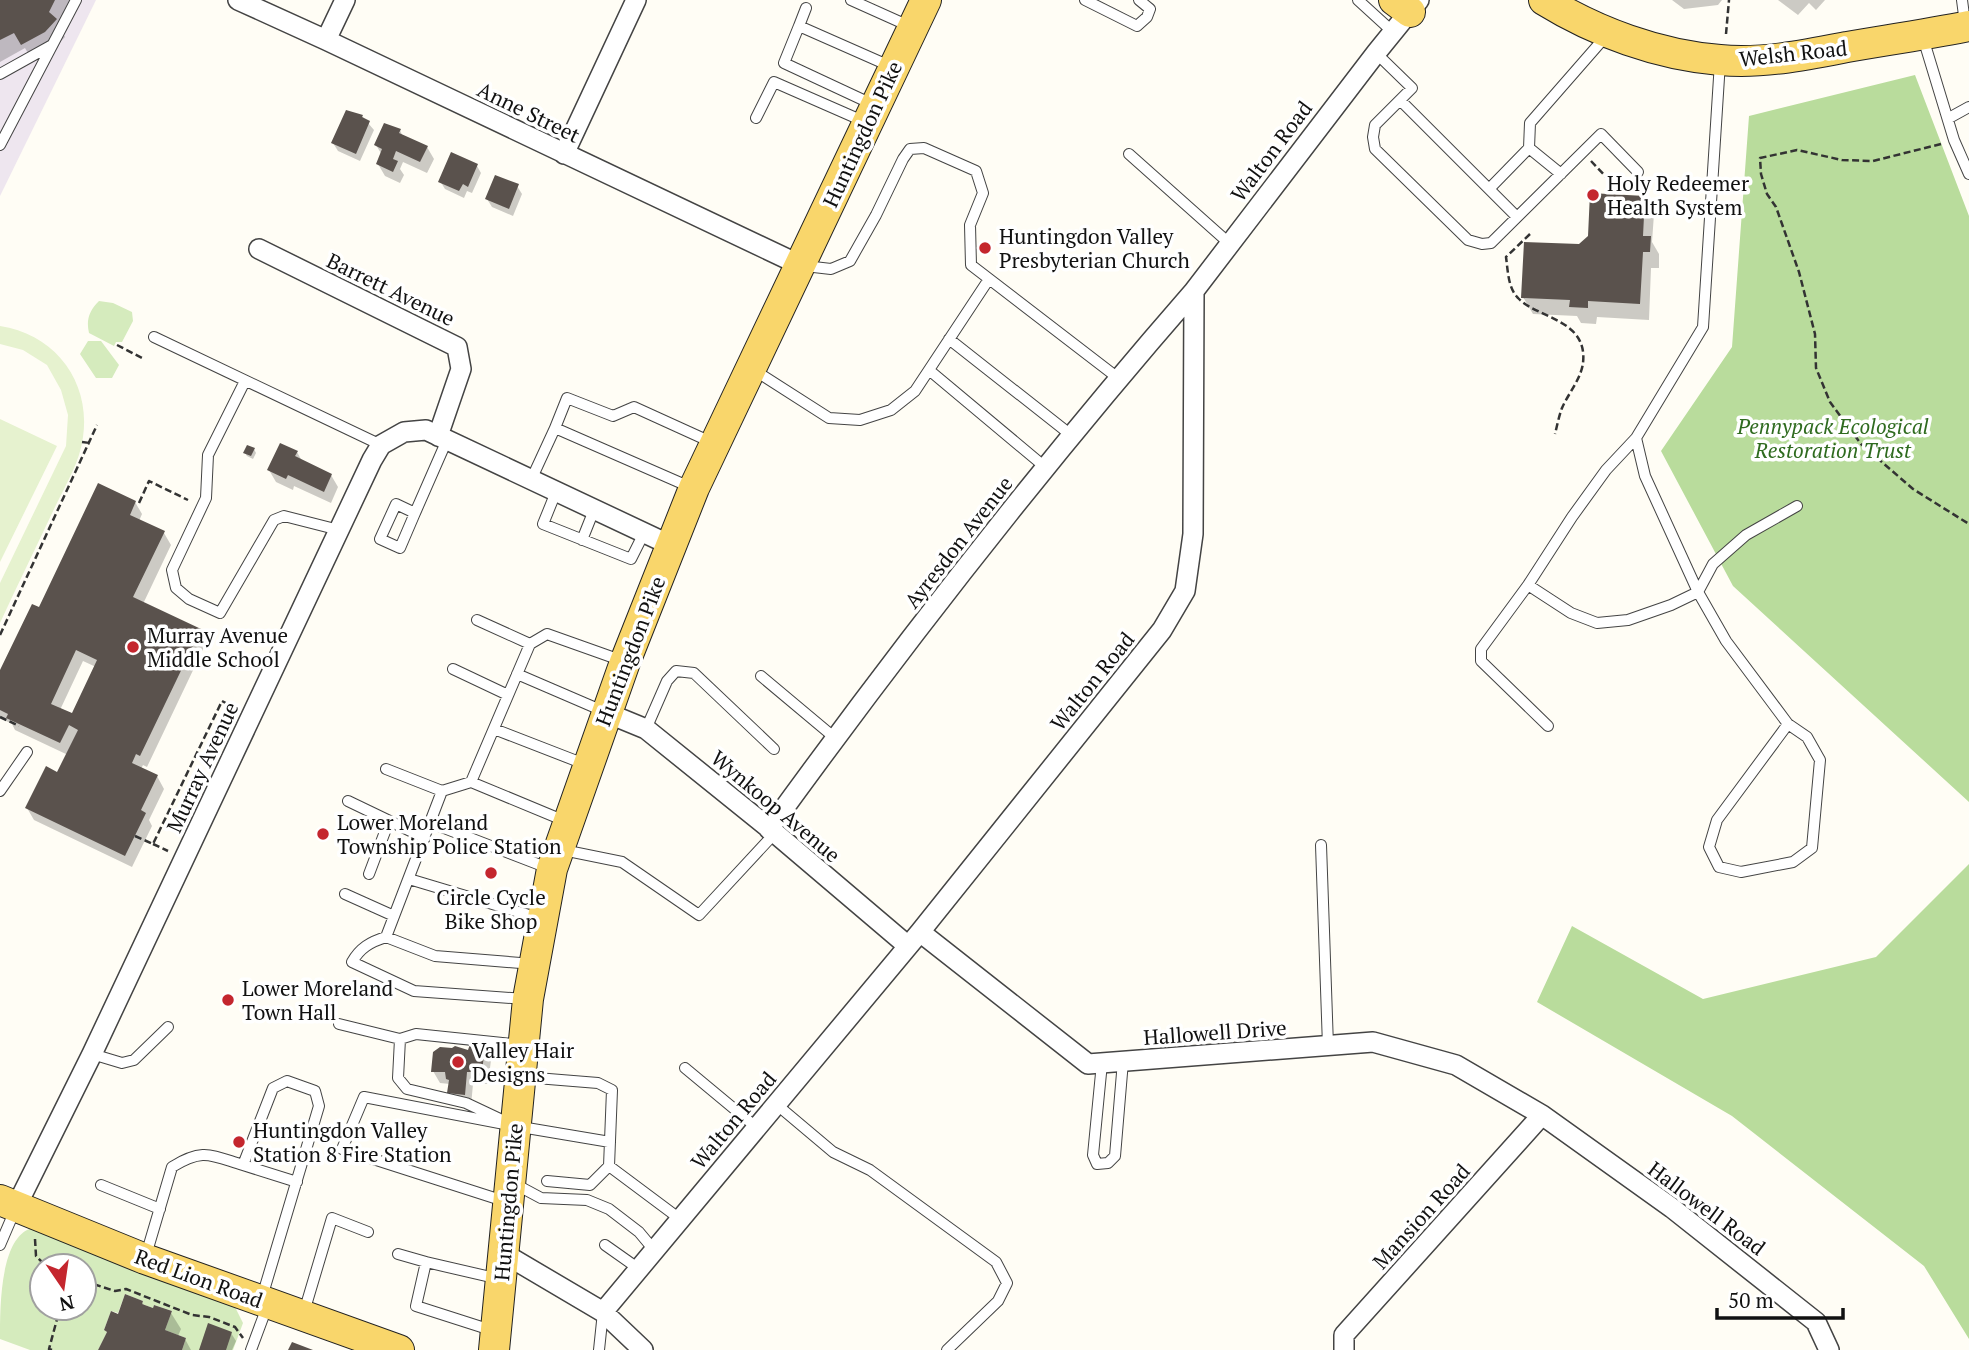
<svg xmlns="http://www.w3.org/2000/svg" width="1969" height="1350" viewBox="0 0 1969 1350" font-family="'PT Serif',serif">
	<style>
		.industrial { fill: #eee6ef }
		.green { fill: #d5ebbd; fill-rule: evenodd }
		.forest { fill: #b9dc9c }
		.pitch { fill: #e6f2cf }
		.shadow { fill: #0003; fill-rule: evenodd }
		.building { fill: #5a524d; fill-rule: evenodd }
		.lines { fill: none; stroke-linecap: round; stroke-linejoin: round }
		.lane-casing { stroke: #444; stroke-width: 12 }
		.street-casing { stroke: #444; stroke-width: 22 }
		.primary-casing { stroke: #222; stroke-width: 32 }
		.path { stroke: #333; stroke-width: 2.5; stroke-dasharray: 7 3.5; stroke-linecap: butt }
		.lane { stroke: #fff; stroke-width: 10 }
		.street { stroke: #fff; stroke-width: 19 }
		.primary { stroke: #f9d66b; stroke-width: 30 }
		.poi-dot { fill: #c4262e; stroke: #fff; stroke-width: 2.5 }
		.labels { text-anchor: middle; dominant-baseline: central; stroke-width: 7; stroke-linejoin: round; paint-order: stroke }
		.street-label { font-size: 21px; fill: #111; stroke: #fff }
		.poi-label { font-size: 21px; fill: #111; stroke: #fff; text-anchor: start }
		.park-label { font-size: 21px; font-style: italic; fill: #2f6b1f; stroke: #fff }
	</style>
	<rect width="100%" height="100%" fill="#fffdf5"/>
	<path class="industrial" d="M0,0H96L0,196Z"/>
	<path class="green" d="M99,301L113,303L132,312L133,321L122,342H116L114,346L89,333C86,320 89,311 99,301Z
		M88,341H101L119,365L112,378H96L80,354Z
		M32,1228L235,1307L243,1323L233,1350H182L186,1338L165,1330L172,1311L154,1305L153,1308L142,1304L143,1301L125,1294L118,1313L111,1311L104,1330L107,1332L98,1350H30L0,1339C0,1306 0,1237 32,1228ZM42,1266H84V1308H42Z"/>
	<path class="forest" d="M1915,75L1969,216V802L1733,586L1661,451L1732,347L1749,116Z
		M1969,864V1339L1924,1266L1732,1116L1537,1002L1572,926L1703,999L1876,957Z"/>
	<path class="pitch" d="M0,326C55,334 91,382 83,437C80,462 66,484 55,507C37,545 18,584 0,623V583L66,446L68,415L61,390L47,365L23,350L0,344Z
		M0,419L57,446L0,562Z"/>
	<path class="shadow" d="M0,0H71L59,27L65,37L54,48L32,60L25,48L0,62Z
		M1672,0H1722L1718,5L1684,9Z
		M1778,0H1825L1816,10L1809,3L1798,15Z
		M362,116L374,130L360,161L338,151L333,143Z
		M400,130L403,137L427,147L434,159L427,173L403,162L400,169L404,175L400,183L385,176L378,164L382,155L376,145Z
		M477,166L481,173L472,193L467,191L464,198L445,189L440,181Z
		M517,186L522,194L513,216L492,207L487,199Z
		M1644,198L1654,214L1652,242L1659,254V268H1651L1649,320L1597,317L1596,324L1581,323L1577,316L1533,314L1523,297L1580,246Z
		M254,449L256,453L253,459L247,456L245,453Z
		M297,452L302,461L331,475L338,487L331,503L294,486L293,490L276,482L269,470Z
		M135,502L142,514L139,521L164,533L171,545L143,604L200,630L206,643L147,767L143,765L141,769L157,776L164,789L149,820L152,826L132,867L34,820L27,808L58,774L68,755L15,730L12,724L0,718V674L40,610ZM83,661L96,667L73,716L60,710Z
		M484,1047L491,1060L488,1084H473L471,1106L456,1105L449,1093L450,1084L440,1083L433,1071L470,1052Z
		M142,1302L145,1307L171,1313L181,1329L178,1336L185,1339L191,1350H100L119,1316Z
		M231,1333L236,1341L232,1350H201Z"/>
	<path class="building" d="M0,0H55L49,12L57,19L45,32L21,45L14,33L0,40Z
		M346,110L363,115L362,117L370,121L356,154L331,143Z
		M384,123L401,129L399,133L428,146L420,162L396,151L393,159L398,161L393,172L376,164L382,149L374,145Z
		M451,152L478,164L468,187L463,184L459,191L438,182Z
		M495,175L519,184L509,209L485,199Z
		M1590,193L1645,196L1643,236H1651L1650,252H1643L1640,304L1588,301V308L1569,307L1570,300L1521,298L1524,242L1579,244L1588,236Z
		M280,443L298,451L295,456L332,474L324,492L288,475L286,479L267,470Z
		M247,445L255,448L251,456L243,453Z
		M98,483L136,501L130,515L165,531L133,597L201,629L140,756L136,754L132,763L158,775L141,810L146,813L125,856L25,808L46,766L57,772L78,730L69,725L60,743L6,718L8,714L0,710V670L32,604L39,607ZM76,650L97,660L72,713L51,704Z
		M470,1044L485,1046L482,1072H467L465,1095L447,1093L449,1080L446,1079L445,1072H431L433,1052L440,1047L452,1048L455,1046L468,1050Z
		M125,1294L143,1301L142,1304L153,1308L154,1305L172,1311L165,1330L186,1338L182,1350H98L107,1332L104,1330L111,1311L118,1314Z
		M208,1323L232,1332L226,1350H199Z
		M292,1342L313,1350H288Z"/>
	<g class="lines">
		<g class="lane-casing">
			<path id="lane" d="M851,0L909,26
				M1085,0L1137,26L1147,17L1150,9L1139,0
				M1358,0L1393,32
				M1962,0L1965,23
				M799,26L806,8
				M1923,38L1954,140L1969,174
				M1376,53L1412,88L1375,125L1373,137L1375,149L1468,240L1482,244L1491,243L1601,134L1638,172
				M0,74L52,45
				M1400,100L1517,217
				M874,105L784,63L799,26L892,67
				M756,118L774,82L863,121
				M1949,118L1969,107
				M0,145L76,0
				M1129,154L1230,244
				M1561,174L1529,148L1530,123L1606,36
				M1490,188L1529,148
				M805,266L831,269L850,261L876,215L903,159L910,149L924,148L976,171L983,193L970,225L971,265L1118,378
				M154,337L381,445
				M949,339L1071,435
				M754,370L829,418L860,420L891,410L915,391L989,279
				M929,370L1045,467
				M245,381L208,455L206,498L172,570L176,588L189,599L220,613L274,520L284,516L339,530
				M555,428L567,398L613,416L634,407L711,442
				M1636,438L1645,476L1698,592L1726,641L1788,724L1807,737L1820,760L1812,848L1793,862L1741,872L1719,867L1709,847L1717,820L1788,724
				M531,480L555,428L690,487
				M556,492L543,524L631,559L644,533
				M415,513L400,548L380,539L396,504L415,513L447,440
				M582,540L594,510
				M1528,585L1571,613L1597,623L1628,620L1671,605L1698,592L1713,564L1746,535L1797,506
				M477,620L530,644
				M453,669L508,695
				M517,674L603,711
				M761,676L835,738
				M1548,726L1481,661V649L1528,585L1572,517L1606,470L1636,438L1703,327L1720,62
				M494,729L587,765
				M646,729L667,681L676,671L694,673L774,749
				M386,769L442,791L471,782L565,821
				M471,782L530,644L547,634L623,661
				M0,791L27,752
				M442,791L386,937L435,956L533,964
				M348,801L425,838
				M431,823L548,868
				M1321,845L1328,1046
				M563,850L622,862L699,915L775,833
				M369,874L389,821
				M409,879L539,918
				M345,894L394,916
				M386,937C370,942 360,948 352,962L414,991L525,999
				M339,1024L400,1039
				M92,1054L122,1063L134,1060L168,1027
				M1102,1063L1093,1155L1097,1164L1108,1163L1115,1156L1123,1061
				M685,1068L756,1127
				M524,1077L598,1083L612,1090L609,1166
				M776,1104L833,1152L870,1170L996,1262L1007,1283L998,1301L947,1350
				M502,1120L466,1103L407,1089L398,1078L400,1039L416,1034L521,1045
				M547,1181L590,1185L609,1166L680,1219
				M513,1183L541,1198L587,1200L609,1209L639,1232L654,1250
				M101,1185L160,1209
				M507,1202L342,1149L364,1097L515,1126L610,1142
				M0,1245L15,1210
				M605,1245L639,1269
				M398,1254L426,1262
				M146,1255L172,1167C203,1148 210,1155 243,1165
				M262,1297L319,1106L315,1091L287,1081L273,1088L243,1165L297,1182
				M304,1312L332,1218L368,1232
				M494,1331L416,1306L426,1262L499,1279
				M251,1350L267,1307
				M599,1350L603,1312"/>
		</g>
		<g class="street-casing">
			<path id="street" d="M238,0L326,40L800,265
				M326,40L345,0
				M564,154L636,0
				M259,249L457,347L461,369L438,436
				M607,713L646,729L775,833L908,946
				M769,829C903,644 1044,463 1194,291
				M920,932L1088,1064L1373,1042L1456,1065L1542,1115L1672,1208L1816,1322L1829,1350
				M16,1207L92,1054L372,460L381,445L404,432L426,430L670,545
				M503,1253L603,1312L643,1350
				M603,1312L920,932L1162,630L1185,591L1193,534L1194,291L1376,53L1419,0
				M1344,1350V1335L1542,1115"/>
		</g>
		<g class="primary-casing">
			<path id="primary" d="M1394,0L1410,12
				M1544,0C1596,32 1658,55 1720,60C1762,64 1806,55 1847,47C1888,40 1929,34 1969,26
				M0,1200L145,1259L399,1350
				M494,1350L528,999L552,869L625,662L694,488L926,0"/>
		</g>
		<path class="path" d="M1726,34L1729,0
			M1941,144L1873,161L1842,160L1797,150L1760,158L1761,174L1767,194L1776,207L1799,272L1815,334L1816,368L1830,402L1861,444L1913,489L1969,524
			M1591,161L1608,179
			M1530,234L1506,257C1508,271 1508,288 1518,298C1538,319 1588,319 1583,363C1581,379 1568,394 1562,408C1559,416 1557,426 1555,434
			M117,345L144,359
			M82,442L90,443
			M139,503L149,481L188,500
			M0,635L97,425
			M0,717L19,726
			M135,836L153,844L222,701L235,708
			M153,844L168,851
			M35,1239L36,1256L46,1266
			M84,1281L115,1291L126,1289L192,1315L209,1317L235,1327L243,1338
			M52,1350L49,1349L60,1308"/>
		<use href="#lane" class="lane"/>
		<use href="#street" class="street"/>
		<use href="#primary" class="primary"/>
	</g>
	<g class="poi-dot">
		<circle cx="1593" cy="195" r="7"/>
		<circle cx="985" cy="248" r="7"/>
		<circle cx="133" cy="647" r="7"/>
		<circle cx="323" cy="834" r="7"/>
		<circle cx="491" cy="873" r="7"/>
		<circle cx="228" cy="1000" r="7"/>
		<circle cx="458" cy="1062" r="7"/>
		<circle cx="239" cy="1142" r="7"/>
	</g>
	<g class="labels">
		<g class="street-label">
			<text transform="translate(1793 53) rotate(-6)">Welsh Road</text>
			<text transform="translate(529 112) rotate(26)">Anne Street</text>
			<text transform="translate(862 134) rotate(-65)">Huntingdon Pike</text>
			<text transform="translate(1271 151) rotate(-53)">Walton Road</text>
			<text transform="translate(391 289) rotate(26)">Barrett Avenue</text>
			<text transform="translate(958 542) rotate(-52)">Ayresdon Avenue</text>
			<text transform="translate(630 651) rotate(-69)">Huntingdon Pike</text>
			<text transform="translate(1092 681) rotate(-51)">Walton Road</text>
			<text transform="translate(202 767) rotate(-65)">Murray Avenue</text>
			<text transform="translate(776 806) rotate(40)">Wynkoop Avenue</text>
			<text transform="translate(1215 1032) rotate(-4)">Hallowell Drive</text>
			<text transform="translate(733 1120) rotate(-50)">Walton Road</text>
			<text transform="translate(508 1202) rotate(-85)">Huntingdon Pike</text>
			<text transform="translate(1707 1208) rotate(37)">Hallowell Road</text>
			<text transform="translate(1421 1216) rotate(-48)">Mansion Road</text>
			<text transform="translate(199 1278) rotate(20)">Red Lion Road</text>
		</g>
		<g class="poi-label">
			<text x="1607" y="183">Holy Redeemer<tspan x="1607" dy="24">Health System</tspan></text>
			<text x="999" y="236">Huntingdon Valley<tspan x="999" dy="24">Presbyterian Church</tspan></text>
			<text x="147" y="635">Murray Avenue<tspan x="147" dy="24">Middle School</tspan></text>
			<text x="337" y="822">Lower Moreland<tspan x="337" dy="24">Township Police Station</tspan></text>
			<text x="491" y="897" text-anchor="middle">Circle Cycle<tspan x="491" dy="24">Bike Shop</tspan></text>
			<text x="242" y="988">Lower Moreland<tspan x="242" dy="24">Town Hall</tspan></text>
			<text x="472" y="1050">Valley Hair<tspan x="472" dy="24">Designs</tspan></text>
			<text x="253" y="1130">Huntingdon Valley<tspan x="253" dy="24">Station 8 Fire Station</tspan></text>
		</g>
		<g class="park-label">
			<text x="1833" y="426">Pennypack Ecological<tspan x="1833" dy="24">Restoration Trust</tspan></text>
		</g>
	</g>
	<g transform="translate(63 1287) rotate(167)"><circle r="33" fill="#ffffff" stroke="#a0a0a0" stroke-width="2"/>
	<path d="M0-5L12 26L0 18L-12 26Z" fill="#c4262e"/>
	<text y="-10" font-size="19" font-weight="bold" text-anchor="middle" fill="#111111">N</text>
	</g>
	<path d="M1717 1308v10h126v-10" fill="none" stroke="#111111" stroke-width="3.5"/>
	<text x="1728" y="1308" font-size="21" fill="#111111" stroke="#ffffff" stroke-width="5" paint-order="stroke">50 m</text>
</svg>
